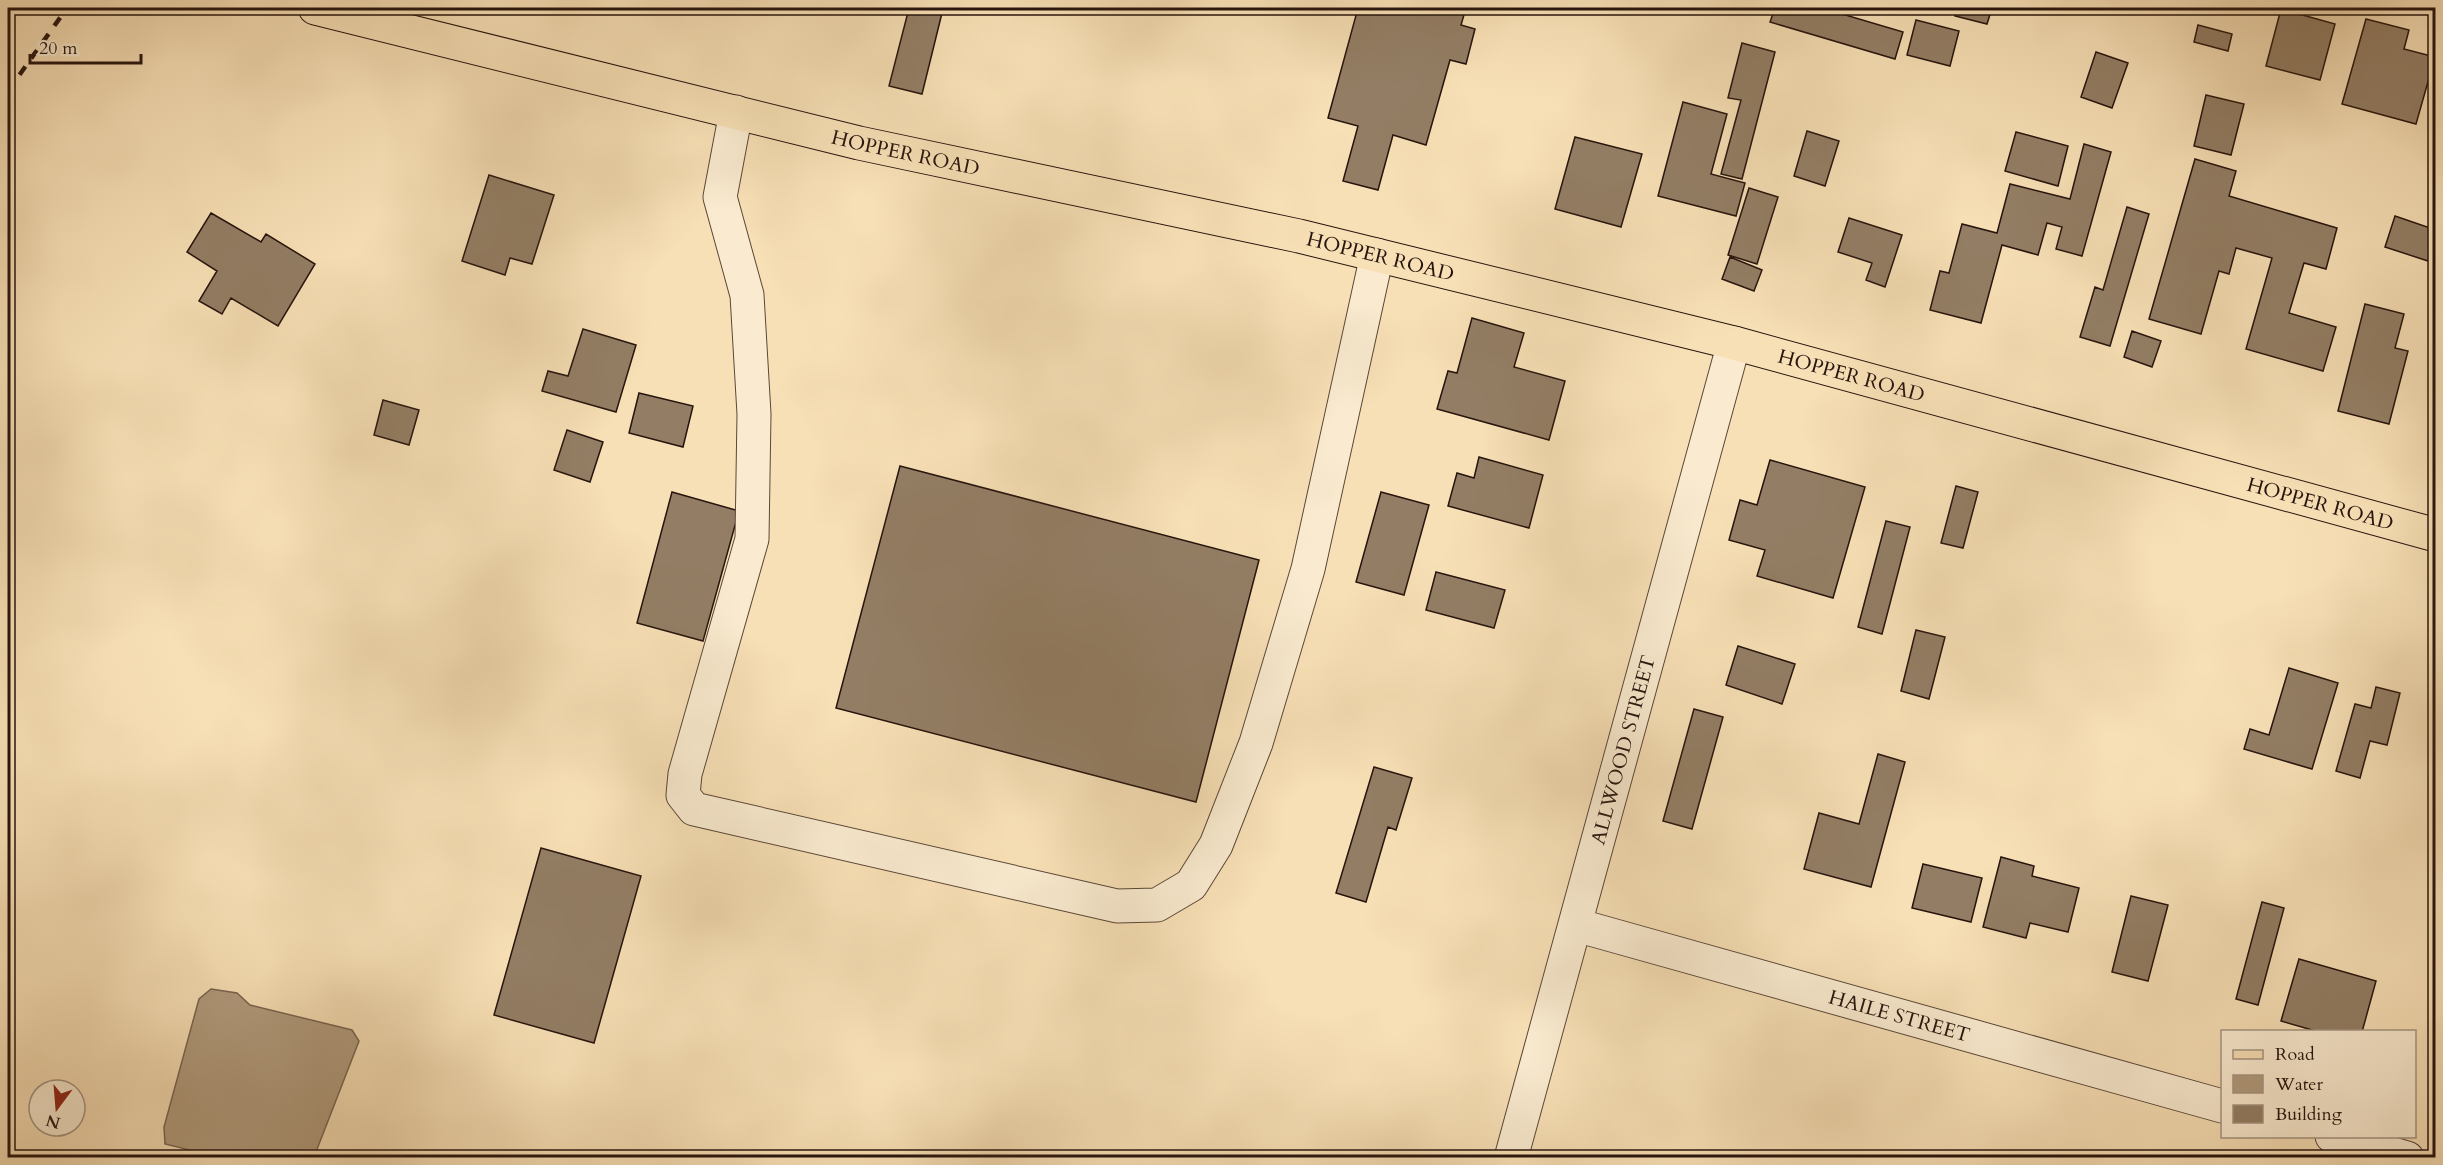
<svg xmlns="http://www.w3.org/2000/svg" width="2443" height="1165" viewBox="0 0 2443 1165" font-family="Cardo,serif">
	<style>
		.water { fill: #b19b7d; stroke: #796551; stroke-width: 1.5 }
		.building { fill: #937e65; stroke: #26140e; stroke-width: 1.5 }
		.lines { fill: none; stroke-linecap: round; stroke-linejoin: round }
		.minor-casing { stroke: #5a4738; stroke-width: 35 }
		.major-casing { stroke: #26140e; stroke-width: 35 }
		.minor { stroke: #faebd0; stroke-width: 33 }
		.major { stroke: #f8e0b6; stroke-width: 33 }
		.rail { stroke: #26140e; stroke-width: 4.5; stroke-dasharray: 10 10; stroke-linecap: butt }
		.labels { text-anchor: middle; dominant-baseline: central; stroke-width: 4.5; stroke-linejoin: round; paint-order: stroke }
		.street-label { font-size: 20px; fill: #26140e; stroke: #faebd0 }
	</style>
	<rect width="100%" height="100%" fill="#f8e0b6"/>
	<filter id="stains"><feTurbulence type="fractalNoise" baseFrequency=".00333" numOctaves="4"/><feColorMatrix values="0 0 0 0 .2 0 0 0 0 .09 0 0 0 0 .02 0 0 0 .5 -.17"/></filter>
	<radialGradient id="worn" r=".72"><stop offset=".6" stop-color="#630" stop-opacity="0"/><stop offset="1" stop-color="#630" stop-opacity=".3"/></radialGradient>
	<path class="water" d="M211,989L237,993L250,1005L352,1030L359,1041L314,1157H218L165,1144L164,1127L199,999Z"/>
	<path class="building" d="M909,8L942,13L922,94L889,86Z
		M1358,8H1466L1461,25L1475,29L1466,64L1450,60L1426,145L1393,135L1378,190L1343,181L1358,126L1328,118Z
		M1775,8H1822L1903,32L1895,59L1770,22Z
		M1957,8H1992L1987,24L1955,16Z
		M2281,9L2335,24L2320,80L2266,66Z
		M2366,19L2409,30L2404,49L2435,57L2416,124L2342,104Z
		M1916,20L1959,31L1950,66L1907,55Z
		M2198,25L2232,34L2228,51L2194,42Z
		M1742,43L1775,52L1742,179L1721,174L1741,100L1728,98Z
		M2096,52L2128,63L2112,108L2081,97Z
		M2206,95L2244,104L2231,155L2194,146Z
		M1683,102L1727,114L1711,174L1745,183L1736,216L1658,196Z
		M1807,131L1839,141L1825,186L1794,176Z
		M2016,132L2068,146L2058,186L2005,171Z
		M1575,137L1642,154L1621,227L1555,209Z
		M2084,144L2111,152L2082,256L2056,249L2062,227L2047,223L2038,255L2002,245L1981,323L1930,310L1940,271L1949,273L1962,224L1997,233L2010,184L2070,199Z
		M2195,159L2236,171L2229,196L2337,228L2326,269L2304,263L2289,313L2336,327L2323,371L2246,349L2272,258L2236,248L2229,274L2219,271L2201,334L2149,319Z
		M489,175L554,195L532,264L510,258L505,275L462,261Z
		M1749,188L1778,197L1757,264L1728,255Z
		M2127,207L2149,214L2110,346L2080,337L2095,287L2103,290Z
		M211,213L261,242L266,234L315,264L278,326L231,298L222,314L199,301L217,271L187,252Z
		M2395,216L2436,230V239L2428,261L2385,247Z
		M1849,218L1902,235L1885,287L1866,280L1872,263L1838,252Z
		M1730,257L1762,270L1754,291L1722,279Z
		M2365,304L2404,314L2395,348L2408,351L2389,424L2338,411Z
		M1472,318L1524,333L1514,367L1565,381L1549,440L1437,409L1448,371L1457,373Z
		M583,329L636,345L616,412L542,391L548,371L568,376Z
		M2132,331L2161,341L2152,367L2124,357Z
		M639,393L693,406L683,447L629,433Z
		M383,400L419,410L409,445L374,435Z
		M567,430L603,442L590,482L554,470Z
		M1479,457L1543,475L1529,528L1448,506L1457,473L1474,478Z
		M1770,460L1865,487L1833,598L1757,576L1765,550L1729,540L1740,500L1757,505Z
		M900,466L1259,560L1196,802L836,708Z
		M1956,486L1978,492L1963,548L1941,543Z
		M672,492L739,511L703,641L637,623Z
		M1381,492L1429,505L1404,595L1356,582Z
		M1886,521L1910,527L1882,634L1858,627Z
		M1436,572L1505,590L1494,628L1426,610Z
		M1916,630L1945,637L1929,699L1901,691Z
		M1738,646L1795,664L1782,704L1726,685Z
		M2289,668L2338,683L2312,769L2244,749L2250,729L2269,735Z
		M2376,687L2400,693L2387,745L2370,741L2360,778L2336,771L2355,704L2371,708Z
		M1694,709L1723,717L1692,829L1663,821Z
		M1878,754L1905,762L1871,887L1804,869L1819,813L1859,824Z
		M1374,767L1412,778L1396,830L1388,827L1366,902L1336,893Z
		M541,848L641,876L594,1043L494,1015Z
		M2001,857L2034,866L2032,876L2079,888L2068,932L2030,923L2026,938L1983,927Z
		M1923,864L1982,878L1971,922L1912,908Z
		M2131,896L2168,905L2148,981L2112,972Z
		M2262,902L2284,908L2258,1005L2236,999Z
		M2299,959L2376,981L2362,1032H2319L2281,1021Z"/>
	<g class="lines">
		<g class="minor-casing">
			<g id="minor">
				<path d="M736,112L720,197L747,295L754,414L752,539L685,774L683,795L694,809L1117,906L1157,905L1191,885L1216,845L1256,743L1308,569L1377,255"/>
				<path id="s1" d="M1576,925L2222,1106"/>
				<path d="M2332,1136L2407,1158"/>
				<path id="s2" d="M1511,1158L1734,343"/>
			</g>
		</g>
		<g class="major-casing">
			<g id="major">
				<path id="s3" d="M315,8L859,143L1299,236L1734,343L2436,535"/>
			</g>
		</g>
		<use href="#minor" class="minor"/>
		<use href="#major" class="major"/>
		<path class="rail" d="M8,91L67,8"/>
	</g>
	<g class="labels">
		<g class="street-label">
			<text stroke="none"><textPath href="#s3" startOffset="608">HOPPER ROAD</textPath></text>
			<text stroke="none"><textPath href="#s3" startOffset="1094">HOPPER ROAD</textPath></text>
			<text stroke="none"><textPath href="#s3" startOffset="1580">HOPPER ROAD</textPath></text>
			<text stroke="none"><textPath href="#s3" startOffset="2066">HOPPER ROAD</textPath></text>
			<text stroke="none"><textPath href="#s2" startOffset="423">ALLWOOD STREET</textPath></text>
			<text stroke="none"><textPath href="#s1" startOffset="336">HAILE STREET</textPath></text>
		</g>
	</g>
	<rect width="2443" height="1165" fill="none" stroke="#f8e0b6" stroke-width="30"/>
	<rect x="9" y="9" width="2425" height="1147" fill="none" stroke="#26140e" stroke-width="3"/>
	<rect x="15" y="15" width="2413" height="1135" fill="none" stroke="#26140e" stroke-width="1.5"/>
	<rect x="2221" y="1030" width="195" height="108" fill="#faebd0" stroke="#a59582" stroke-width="1.5"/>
	<rect x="2233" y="1050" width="30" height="9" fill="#f8e0b6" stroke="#a59582" stroke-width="1.5"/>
	<text x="2275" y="1060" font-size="18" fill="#26140e">Road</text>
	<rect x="2233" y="1075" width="30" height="18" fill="#b19b7d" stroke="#a59582" stroke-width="1.5"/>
	<text x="2275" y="1090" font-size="18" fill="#26140e">Water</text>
	<rect x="2233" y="1105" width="30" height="18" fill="#937e65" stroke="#a59582" stroke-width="1.5"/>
	<text x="2275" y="1120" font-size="18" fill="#26140e">Building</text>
	<g transform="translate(57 1108) rotate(196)"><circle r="28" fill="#faebd0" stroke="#a59582" stroke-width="1.5"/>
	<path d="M0-4.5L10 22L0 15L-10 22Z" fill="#8f2418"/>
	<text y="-9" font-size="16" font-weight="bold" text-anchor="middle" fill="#26140e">N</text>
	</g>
	<path d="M30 54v9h111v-9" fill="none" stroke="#26140e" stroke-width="3"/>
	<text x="39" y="54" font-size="18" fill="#26140e" stroke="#faebd0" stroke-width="4.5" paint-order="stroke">20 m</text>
	<rect width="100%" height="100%" filter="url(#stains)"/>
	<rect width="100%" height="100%" fill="url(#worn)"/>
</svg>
